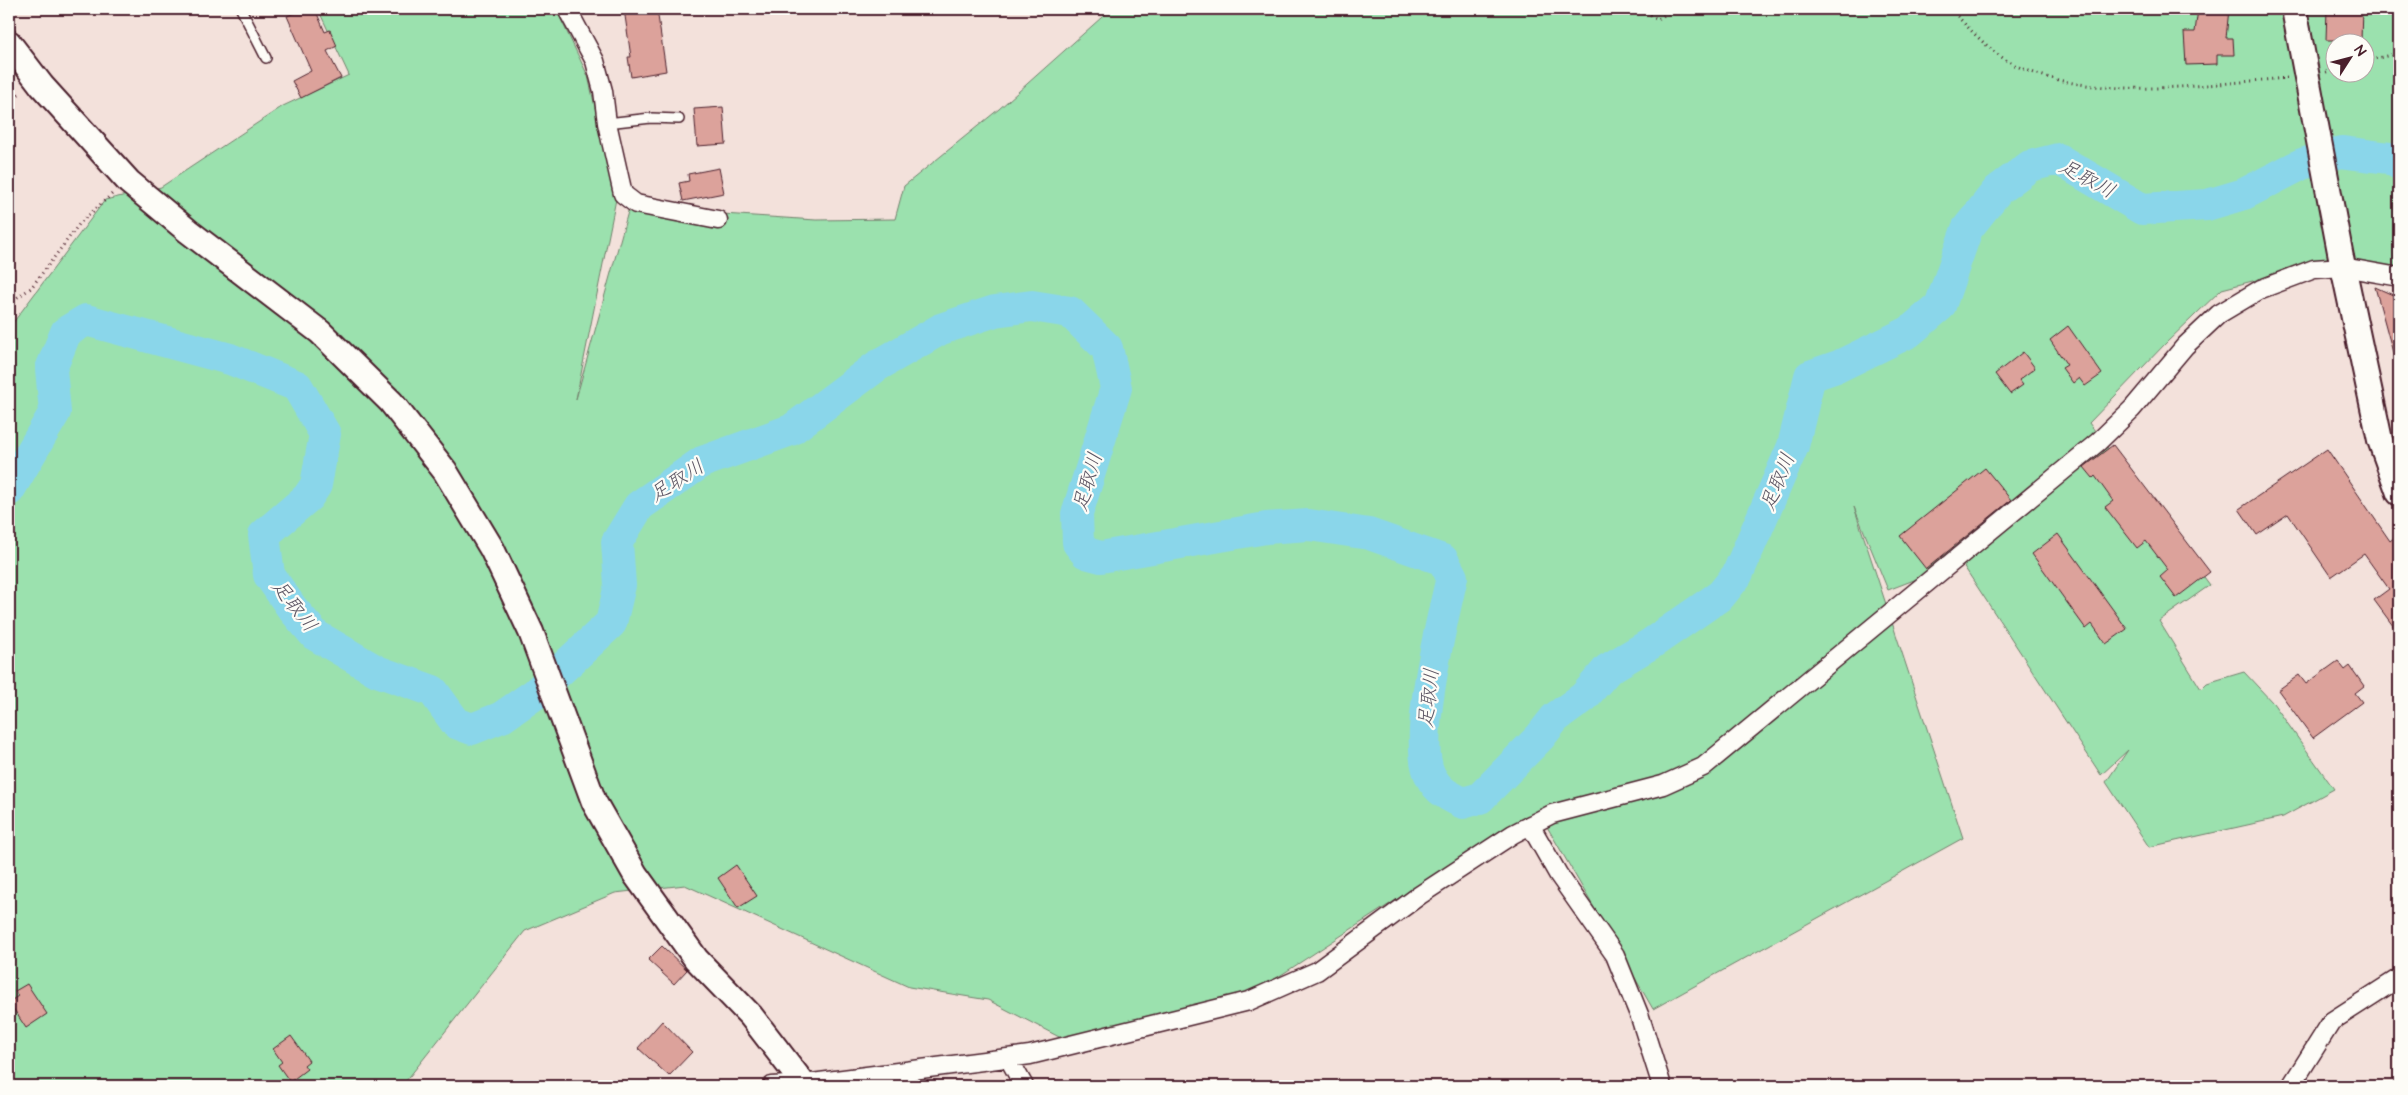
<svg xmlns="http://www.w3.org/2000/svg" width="2408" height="1095" viewBox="0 0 2408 1095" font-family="'Architects Daughter','Klee One',sans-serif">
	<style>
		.green { fill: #9be1ae; stroke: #72806c; fill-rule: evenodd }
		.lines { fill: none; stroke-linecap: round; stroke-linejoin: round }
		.river { stroke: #8ad6ea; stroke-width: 32 }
		.building { fill: #dca29b; stroke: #4a1f2b }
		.lane-casing { stroke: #4a1f2b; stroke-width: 12 }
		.street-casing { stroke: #4a1f2b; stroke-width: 21 }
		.secondary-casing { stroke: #4a1f2b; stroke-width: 28 }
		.path { stroke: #4a1f2b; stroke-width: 3; stroke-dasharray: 1 4; stroke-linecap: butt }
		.lane { stroke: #fdfcf7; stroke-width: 9 }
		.street { stroke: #fdfcf7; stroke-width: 18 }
		.secondary { stroke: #fdfcf7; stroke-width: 24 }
		.labels { text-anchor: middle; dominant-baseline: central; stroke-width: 4.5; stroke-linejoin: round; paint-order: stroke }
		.water-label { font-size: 20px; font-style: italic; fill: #5d5664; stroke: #fdfcf7 }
	</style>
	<rect width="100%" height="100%" fill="#f3e1db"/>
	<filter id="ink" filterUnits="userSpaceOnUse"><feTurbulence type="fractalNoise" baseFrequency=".02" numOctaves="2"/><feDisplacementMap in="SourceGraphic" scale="10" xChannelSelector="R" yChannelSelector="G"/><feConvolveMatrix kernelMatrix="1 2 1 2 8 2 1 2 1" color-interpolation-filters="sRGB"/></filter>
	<g filter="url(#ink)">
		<path class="green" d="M318,9H447L448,15L456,9H556L588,76L616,199L576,399L629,208L816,220L895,219L904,186L999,109L1111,9H2399V278L2287,272L2222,289L2166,343L2089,423L2210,585L2159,621L2201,689L2207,683L2244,672L2273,703L2334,789L2283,817L2149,847L2106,782L2128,750L2101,775L1961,562L1888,590L1854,507L1963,838L1653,1009L1539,813L1428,879L1258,990L1063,1039L988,1000L909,987L685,885L615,893L525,931L402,1086H9V328L105,200L161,187L283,106L349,75ZM2336,42H2366V72H2336Z"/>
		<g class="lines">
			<path class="river" d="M9,490L55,412L51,369L66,332L86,320L230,359L297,386L325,434L316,485L308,497L264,535L269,575L292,608L315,635L377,671L433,691L456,723L472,729L502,717L535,694L611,623L620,585L617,542L639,506L702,462L791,430L877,366L941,329L995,311L1032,306L1070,312L1107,348L1116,388L1077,514L1078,543L1086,553L1101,557L1266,528L1309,525L1369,534L1443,560L1452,577C1443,617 1411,743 1431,777C1438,791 1449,796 1463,803L1480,798L1540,737L1555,718L1584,697L1608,669L1652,643L1721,595L1737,575L1793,446L1810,376L1839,366L1909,332L1940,306L1967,229L1998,190L2030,166L2058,159L2142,209L2207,205L2244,194L2302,164L2341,152L2389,158L2399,164"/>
		</g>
		<path class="building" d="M304,9H315L325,32L330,30L337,46L327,51L341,78L301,98L292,81L311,71L287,16Z
			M624,9H657L666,71L631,77L628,57H631Z
			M2198,9H2229L2226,38H2233L2234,55H2217V64L2186,65L2184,32H2195Z
			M2327,9H2362L2361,40H2326Z
			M723,107L726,144L697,146L694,109Z
			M719,168L724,193L683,201L679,183L689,181L688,174Z
			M2375,287L2393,295L2399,309V359L2395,360Z
			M2068,326L2102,374L2085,386L2079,378L2073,383L2062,368L2067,365L2050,340Z
			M2023,352L2035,368L2019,380L2023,385L2010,394L1995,374Z
			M2113,445L2210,572L2176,598L2160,577L2168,570L2146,541L2137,548L2105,507L2113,501L2095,476L2093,478L2084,467Z
			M2327,449L2390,541L2399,534V634L2374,600L2389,589L2364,554L2331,577L2288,514L2257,535L2239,509Z
			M1985,468L2011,500L1926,569L1900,536Z
			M2058,534L2127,629L2106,644L2092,624L2086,629L2032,554Z
			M2338,661L2345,670L2350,666L2364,686L2355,693L2362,702L2313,738L2278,690L2299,675L2306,684Z
			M736,865L757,896L738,908L718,878Z
			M662,946L687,970L674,984L648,960Z
			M27,984L47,1014L26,1028L9,1002L18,996L15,991Z
			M662,1021L692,1052L669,1076L638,1048Z
			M291,1036L309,1061L304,1065L307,1069L290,1082L278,1065L282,1062L273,1049Z"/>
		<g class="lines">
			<g class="lane-casing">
				<path id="lane" d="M241,9L266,58
					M607,123L651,118L679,119"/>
			</g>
			<g class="street-casing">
				<path id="street" d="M567,9L595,61L603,91L607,123L623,194L636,204L718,220
					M1530,825L1558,874L1615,955L1640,1017L1662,1086
					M1009,1059L1024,1086
					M772,1086L804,1084L1030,1055L1249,1001L1317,971L1420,895L1513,834L1552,814L1663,785L1703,767L2098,442L2132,409L2185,346L2219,314L2261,289L2314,269L2343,267L2399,277
					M2291,1086L2332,1021L2399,978"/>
			</g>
			<g class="secondary-casing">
				<path id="secondary" d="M2294,9L2341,257L2380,440L2399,493
					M9,43L42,86L129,182L188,231L320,332L391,402L445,471L492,549L531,632L594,802L635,874L696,959L751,1016L805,1086"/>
			</g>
			<path class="path" d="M1636,9L1658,19L1674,9
				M1951,9C1968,28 1993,55 2017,66C2098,103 2202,84 2288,78
				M2366,61L2399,53
				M2326,72L2336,69
				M9,98L22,93
				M9,303L31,288L80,223L112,194"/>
			<use href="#lane" class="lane"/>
			<use href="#street" class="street"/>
			<use href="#secondary" class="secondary"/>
		</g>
	</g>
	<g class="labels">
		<g class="water-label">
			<text transform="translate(2087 179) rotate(28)">足取川</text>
			<text transform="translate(677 481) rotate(-33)">足取川</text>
			<text transform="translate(1088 482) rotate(-74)">足取川</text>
			<text transform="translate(1778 482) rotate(-68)">足取川</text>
			<text transform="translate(294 606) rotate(52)">足取川</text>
			<text transform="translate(1429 698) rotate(-84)">足取川</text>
		</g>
	</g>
	<rect width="2408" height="1095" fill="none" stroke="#fdfcf7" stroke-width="30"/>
	<rect x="15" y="15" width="2378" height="1065" fill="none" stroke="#4a1f2b" stroke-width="2" filter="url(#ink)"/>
	<g transform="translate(2350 58) rotate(54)"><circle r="24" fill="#fdfcf7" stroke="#b5a4a5"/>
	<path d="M0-4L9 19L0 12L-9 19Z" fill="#4a1f2b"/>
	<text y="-8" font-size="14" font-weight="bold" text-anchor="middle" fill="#4a1f2b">N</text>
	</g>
</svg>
